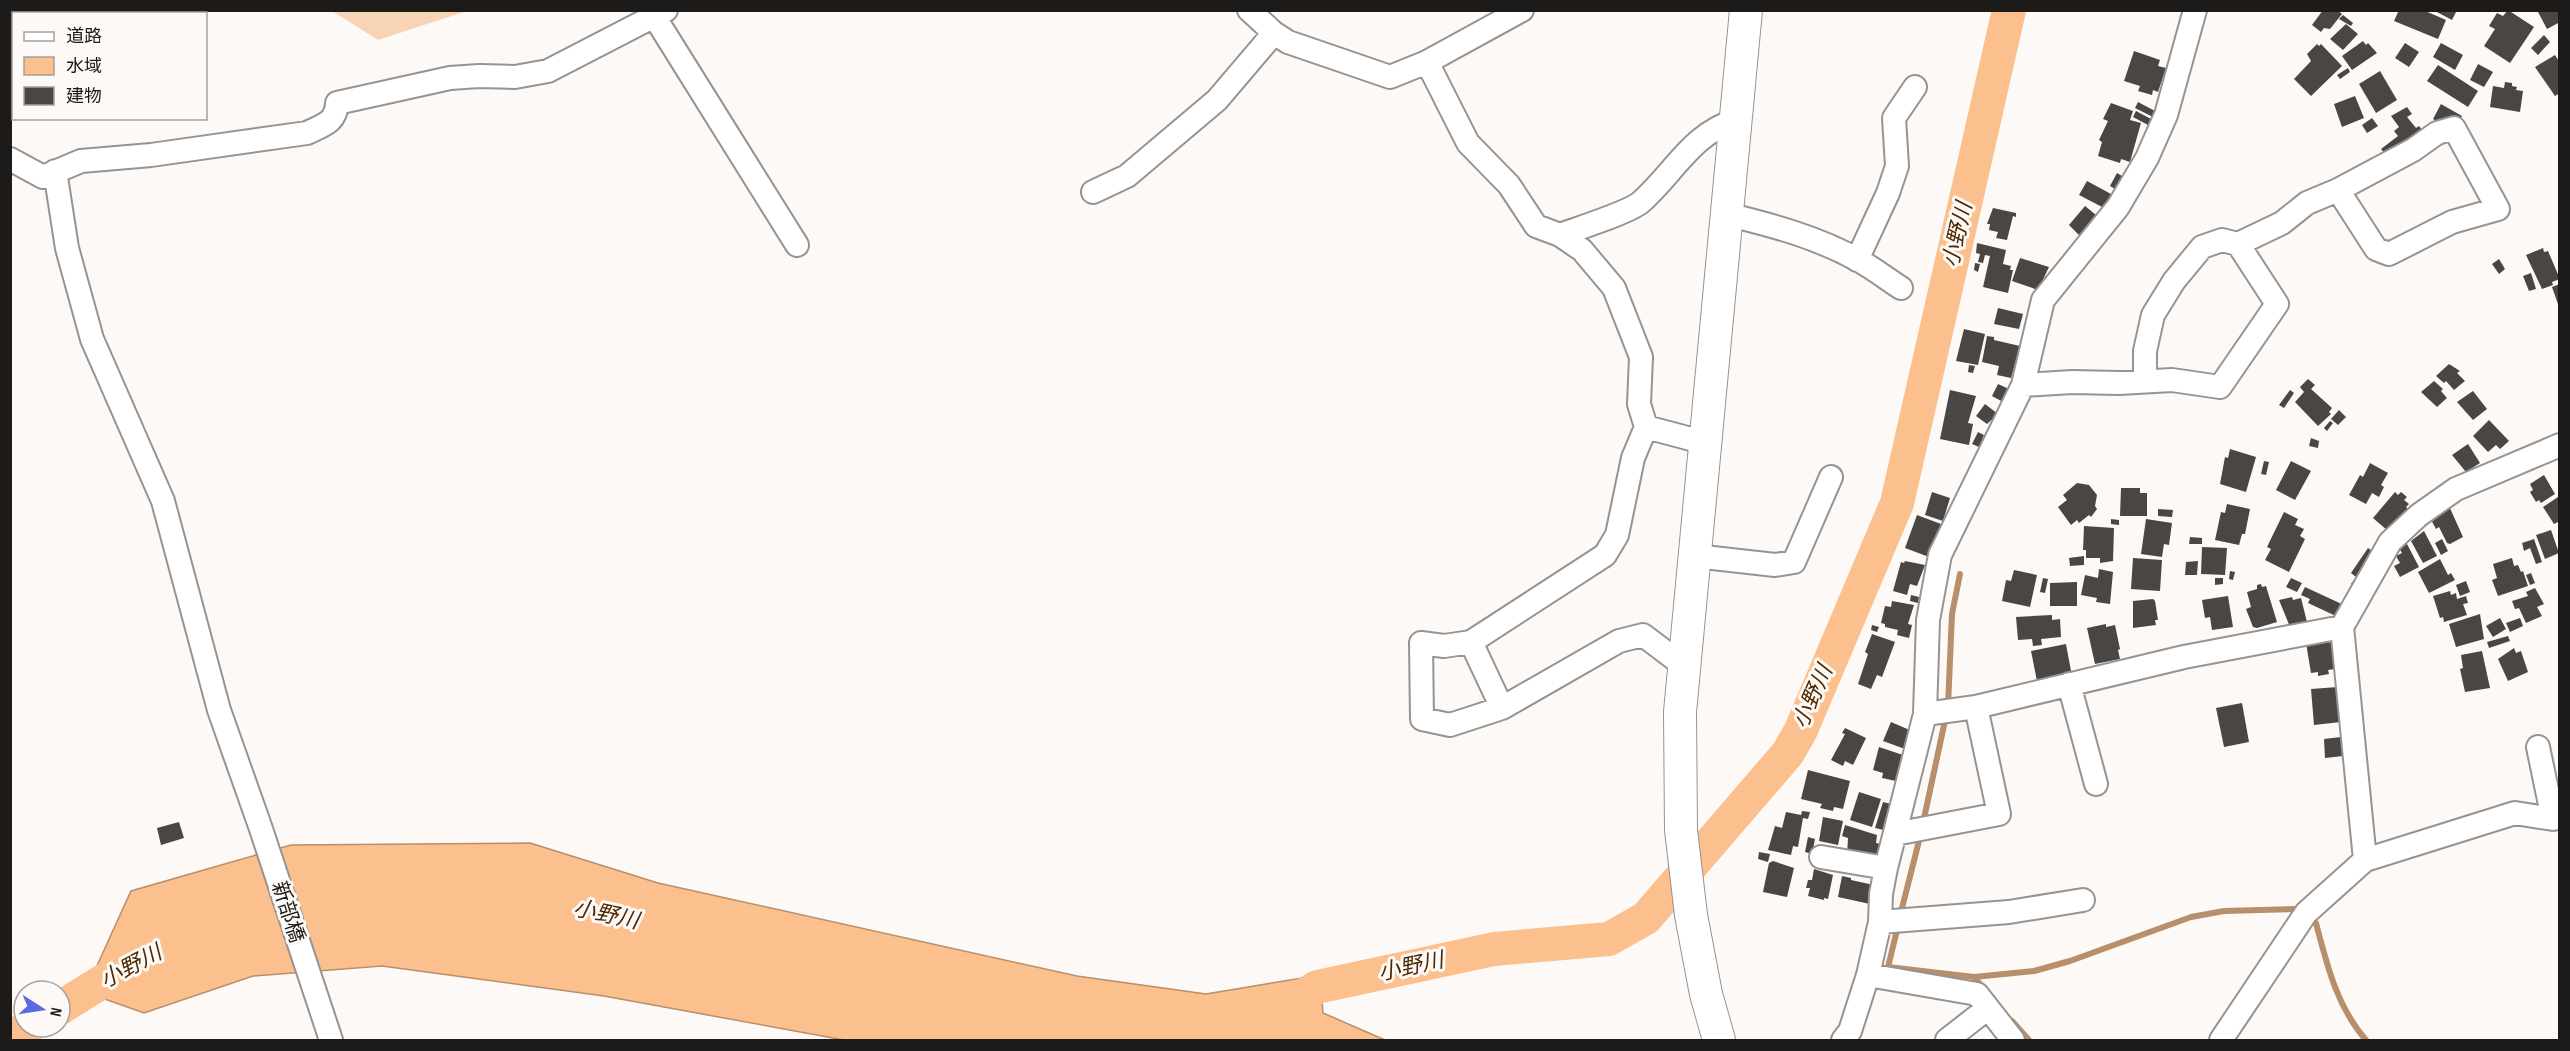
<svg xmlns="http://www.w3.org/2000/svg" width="2570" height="1051" viewBox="0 0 2570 1051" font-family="'Sofia Sans Condensed','Noto Sans JP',sans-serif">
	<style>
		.green { fill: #f8d4b7 }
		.water { fill: #fbc08e; stroke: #b88e6b; stroke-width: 1.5 }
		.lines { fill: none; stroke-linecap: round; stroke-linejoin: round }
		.stream { stroke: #b88e6b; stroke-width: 6 }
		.river { stroke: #fbc08e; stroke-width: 34 }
		.building { fill: #494643 }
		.street-casing { stroke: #979390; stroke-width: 26 }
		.secondary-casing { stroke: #979390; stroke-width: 34 }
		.street { stroke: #fff; stroke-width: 22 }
		.secondary { stroke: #fff; stroke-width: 32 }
		.labels { text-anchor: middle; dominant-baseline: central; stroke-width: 6; stroke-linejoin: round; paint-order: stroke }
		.street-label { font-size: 21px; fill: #1c1b1a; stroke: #fdf9f6 }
		.water-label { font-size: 22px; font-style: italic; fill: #4d2800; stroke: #fdf9f6 }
	</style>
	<rect width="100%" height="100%" fill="#fdf9f6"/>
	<path class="green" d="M332,11H467L378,40Z"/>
	<path class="water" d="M530,843L658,883L1077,976L1206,994L1320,975L1323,1013L1385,1040H844L604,996L382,966L253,976L144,1013L85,992L131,891L291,845Z"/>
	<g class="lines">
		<path class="stream" d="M1948,706L1952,614L1960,574
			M1923,823L1946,716
			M1900,916L1921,833
			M1898,926L1888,967L1974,977L1983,988
			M1974,977L2034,971L2070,961L2191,917L2224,911L2295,909L2316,923C2327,965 2337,1007 2366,1040
			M2012,1021L2029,1040"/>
		<path class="river" d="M60,1008L124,968
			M10,1038L29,1027
			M1235,1040L1317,987L1494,949L1609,939L1646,918L1788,753L1801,730L1897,503L2009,10"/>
	</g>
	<path class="building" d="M2323,10H2337L2342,14L2330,29L2324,28L2321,32L2312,25Z
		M2399,10H2423L2446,20L2438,39L2394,21Z
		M2433,10H2457L2452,20Z
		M2508,10L2534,27L2510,63L2484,46L2495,29L2489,26L2497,13L2503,16Z
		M2541,10H2560V22L2547,29L2538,12Z
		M2343,15L2353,23L2351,26L2339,19Z
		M2346,24L2358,34L2343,50L2330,39Z
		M2544,35L2550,42L2538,55L2531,48Z
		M2363,41L2366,45L2368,43L2377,53L2352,70L2342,56Z
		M2405,43L2419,52L2409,67L2395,58Z
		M2441,43L2463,55L2455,70L2433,57Z
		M2317,44L2319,46L2321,44L2342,66L2311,96L2294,79L2311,61L2307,54Z
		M2134,51L2160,60L2158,66L2166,68L2158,92L2153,90L2152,95L2138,91L2140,86L2124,81Z
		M2555,55L2560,63V93L2555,96L2535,67Z
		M2478,64L2493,72L2484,87L2470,80Z
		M2438,65L2478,91L2468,107L2427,81Z
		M2348,68L2350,72L2340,79L2337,75Z
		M2380,71L2397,100L2376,113L2359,84Z
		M2505,82L2512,83V86L2517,87L2516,90L2523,91L2520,112L2490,107L2493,86L2504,88Z
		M2355,96L2364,118L2342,127L2334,104Z
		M2138,102L2155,111L2153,117L2135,108Z
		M2111,103L2133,111L2130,120L2141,123L2130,162L2121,159L2120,163L2098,156L2102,142L2099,140L2108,121L2103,119Z
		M2441,104L2462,116L2458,123L2443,125L2433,119Z
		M2407,107L2412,114L2407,117L2416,128L2419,126L2425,134L2388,158L2381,149L2398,136L2394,131L2399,127L2391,116Z
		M2136,111L2151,119L2148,125L2133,117Z
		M2372,118L2378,126L2367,133L2362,125Z
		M2117,173L2122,176L2115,189L2110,186Z
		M2087,181L2111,194L2104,208L2079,195Z
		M2085,206L2096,215L2079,235L2069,225Z
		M1993,208L2016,213V217L2013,216L2007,240L1996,238L1998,232L1989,230L1990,224H1987Z
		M1977,243L2006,250L2003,264L2011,266L2010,270H2013L2008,293L1983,287L1990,256L1985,255L1983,263L1978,262L1980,254L1976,253Z
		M2543,248L2544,252L2548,251L2560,279L2552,282L2553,285L2542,289L2526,255Z
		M2020,258L2049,267L2038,290L2012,281Z
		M2499,259L2505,269L2499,274L2492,264Z
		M1975,263L1980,264L1978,272L1974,270Z
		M2531,273L2536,289L2529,291L2523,276Z
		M2560,284V307H2559L2552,287Z
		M1998,308L2023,314L2019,329L1994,324Z
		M1964,329L1985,334L1978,365L1956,361Z
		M1987,336L1994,337V340L2020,346L2011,378L1997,375L1999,366L1982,362Z
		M2449,364L2460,371L2457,373L2465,381L2454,390L2446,381L2444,383L2436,376Z
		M1969,365L1975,366L1973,373L1968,372Z
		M2308,379L2315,385L2311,389L2332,408L2329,412L2331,414L2318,426L2295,402L2304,392L2300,387Z
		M2434,381L2443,389L2441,391L2447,398L2437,407L2421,392Z
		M1998,384L2009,389L2003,402L1992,396Z
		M1950,390L1976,396L1968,423L1973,424L1969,445L1940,439Z
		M2290,390L2294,393L2284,408L2279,405Z
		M2473,391L2487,409L2473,420L2457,402Z
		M1985,404L1998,414L1987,424L1976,416Z
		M2339,410L2346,417L2338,425L2331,419Z
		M2489,420L2509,441L2500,449L2496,445L2488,452L2473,436Z
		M2330,421L2333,423L2327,431L2324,428Z
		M1978,432L1984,435L1979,447L1972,444Z
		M2311,438L2319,441L2318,448L2309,446Z
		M2468,444L2480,463L2466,472L2452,455Z
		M2230,449L2256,457L2246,492L2220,484L2225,457L2228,458Z
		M2264,461L2269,462L2266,475L2261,474Z
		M2291,461L2311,471L2295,500L2276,490Z
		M2370,463L2388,473L2381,485L2384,487L2379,497L2372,493L2366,504L2349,495L2360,475L2363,477Z
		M2544,475L2555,494L2541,503L2539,500L2536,502L2530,492L2533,490L2530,484Z
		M2077,483L2089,485L2097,495L2095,506L2097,509L2091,517L2089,515L2079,523L2077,520L2071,525L2058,507L2067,500L2063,495Z
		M2121,488H2140V493H2147V516H2120Z
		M1932,492L1950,498L1943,521L1925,515Z
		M2395,492L2398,495L2401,492L2407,497L2404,500L2409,504L2406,507L2411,511L2388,531L2373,518Z
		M2558,497L2560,521L2554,524L2543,507Z
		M2227,504L2250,509L2245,534H2242L2239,545L2215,540L2221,512L2225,513Z
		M2449,506L2463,537L2450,544L2447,543L2439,527L2436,529L2429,516Z
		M2158,509L2173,510L2172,517L2158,516Z
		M2284,512L2298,519L2295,525L2304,529L2300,536L2305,539L2289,572L2265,560L2271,549L2267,547Z
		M1917,515L1941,524L1929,557L1905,548Z
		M2111,519L2119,520V525L2111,524Z
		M2146,519L2172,523L2169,545L2164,544L2162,557L2141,554Z
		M2084,526L2114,528L2113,561L2100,563V558H2086V550H2083Z
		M2551,530L2559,553L2545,559L2536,535Z
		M2424,531L2437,556L2423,563L2411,541Z
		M2190,537L2202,538V544H2189Z
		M2442,539L2448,551L2441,555L2435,543Z
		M2534,539L2542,562L2536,564L2530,548L2524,551L2522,543Z
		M2407,544L2419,567L2400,577L2394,566L2400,563L2396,556L2402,553L2399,548Z
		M2202,547L2227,548L2225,575L2201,574Z
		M2368,548L2379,556L2357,588L2351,584L2356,577L2351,573Z
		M2084,556V565L2070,566L2069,558Z
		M2133,558L2162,560L2160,591L2131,589Z
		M2512,558L2514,566L2518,565L2521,572L2523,571L2528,586L2498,596L2492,580L2497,578L2493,564Z
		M2440,559L2448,575L2451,573L2455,580L2429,593L2418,572Z
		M1905,561L1925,565L1917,586L1910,584L1907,595L1893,591L1901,562L1904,563Z
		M2198,561L2197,575H2185L2186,562Z
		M2099,569L2113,572L2110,604L2096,602L2097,598L2081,595L2085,575L2098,578Z
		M2014,570L2037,575L2030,607L2002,601L2006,580L2011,581Z
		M2230,571L2235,572L2233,580L2229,579Z
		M2531,573L2535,583L2530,585L2526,575Z
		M2043,578L2048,579L2045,593L2040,592Z
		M2215,578H2223V584L2215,585Z
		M2291,578L2302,583L2297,592L2286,587Z
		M2466,581L2470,592L2460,596L2456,585Z
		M2077,582V606H2050V583Z
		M2261,584L2262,587L2266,586L2277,622L2257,628L2253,627L2246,609L2251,607L2247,592L2257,589V585Z
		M2305,587L2346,606L2338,617L2308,603L2310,599L2301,595Z
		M2535,588L2544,604L2537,607L2542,616L2526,623L2519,608L2515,609L2512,601L2528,596L2526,592Z
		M2450,591L2451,595L2456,593L2457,599L2466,596L2468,603L2463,604L2467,615L2444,622L2443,617L2440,618L2433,596Z
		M1911,595L1919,597L1918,603L1910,601Z
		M2228,596L2233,627L2212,630L2210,617L2205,618L2202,600Z
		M2292,597L2293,600L2301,598L2307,622L2290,627L2279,600Z
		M2153,599L2155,601L2158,620H2155L2156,625L2133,628V601Z
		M1892,601L1914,605L1908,624L1912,625L1909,638L1897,635L1898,630L1885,627V624L1881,623L1885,606L1891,607Z
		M2480,614L2484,639L2456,647L2449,624Z
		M2052,615V620L2060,619L2061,637L2041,639L2042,645L2033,646L2032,639L2018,640L2016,617Z
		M2500,618L2506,629L2493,637L2486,626Z
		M2520,618L2523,626L2510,632L2506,623Z
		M2106,624V627L2115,625L2120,649L2118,650L2120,659L2095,664L2087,628Z
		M1872,625L1879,627L1877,632L1871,630Z
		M1872,634L1895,642L1882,677L1877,675L1871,689L1858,684L1868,654L1865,652Z
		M2508,636L2510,641L2489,648L2487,642Z
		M2330,639L2337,663H2334L2335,669L2328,670L2329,674L2318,676V672L2311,673L2306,643Z
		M2066,644L2071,671L2037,681L2031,651Z
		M2514,648L2516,653L2521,651L2528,672L2508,681L2498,659Z
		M2482,651L2490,688L2465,692L2460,669L2463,668L2461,655Z
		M2338,687L2341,722L2314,725L2311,689Z
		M2242,703L2249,742L2224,747L2216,708Z
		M1891,722L1912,731L1905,749L1883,741Z
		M1845,728L1866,738L1853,765L1845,761L1843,766L1831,760L1845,734L1842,733Z
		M2341,737L2343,756L2325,758L2324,739Z
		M1879,747L1903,755L1896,781L1882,778L1883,773L1873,770Z
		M1808,770L1850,781L1843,809L1834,807L1833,811L1820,808L1822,804L1801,799Z
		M1859,792L1881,799L1872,827L1850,820Z
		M1883,802L1895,805L1888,831L1875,828Z
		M1802,811L1810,812L1808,819L1803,818L1798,847L1793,846L1791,855L1768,850L1775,826L1782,828L1786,812L1801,815Z
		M1823,817L1843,821L1838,845L1819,841Z
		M179,822L184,838L161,845L157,828Z
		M1845,825L1877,835L1876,843L1881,844L1877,862L1847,855L1848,838L1842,836Z
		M1808,837L1815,839L1812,854L1805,852Z
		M1759,852L1770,854L1768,862L1758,859Z
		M1773,861L1794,868L1787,897L1763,892L1769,863Z
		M1814,869L1833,875L1828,899L1824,898V900L1808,896L1810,888H1806L1808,880H1812Z
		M1842,876L1851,878V880L1874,885L1870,904L1838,897Z"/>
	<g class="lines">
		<g class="street-casing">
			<path id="street" d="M1249,10L1274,33L1288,42L1390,77L1427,62L1522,10
				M654,16L797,245
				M1427,62L1468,143L1509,185L1536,226L1560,235L1582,250L1614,288L1641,357L1639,404L1646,427
				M10,159L43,177L81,161L151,155L307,133C323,125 336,123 337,103L450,78L479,76L515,77L548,71L666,10
				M55,171L67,248L92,339L163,501L219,710L260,826L331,1040
				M1093,192L1127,176L1217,100L1274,33
				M1726,214C1771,225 1817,237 1858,260C1873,268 1887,279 1901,288
				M1560,235C1576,229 1630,212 1641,202C1673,174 1693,132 1737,120
				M1857,260L1888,193L1897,166L1894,118L1915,87
				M2145,381V351L2153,315L2174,281L2202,247L2222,240L2238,244L2282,223L2307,203L2338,190L2413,150L2437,133L2454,128L2498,209L2452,222L2389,254L2376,249L2338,190
				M2023,385L2072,382L2119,383L2172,380L2220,387L2277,304L2238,244
				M1695,556L1775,565L1794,562L1831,477
				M1471,642L1502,708
				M1684,666L1643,635L1619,641L1502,708L1450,725L1422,719L1421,643L1444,646L1471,642L1605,555L1617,535L1633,458L1646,427L1706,443
				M2069,684L2096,784
				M1925,714L1976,707L2184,657L2342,627
				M1895,834L1999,814L1976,707
				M1821,857L1886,868
				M2365,860L2515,813L2553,819L2538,747
				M1880,922L2009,912L2083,900
				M1868,975L1977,994L2013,1040
				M1843,1040L1850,1031L1868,975L1880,922L1881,894L1886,868L1925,714L1928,620L1940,555L2023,385L2043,300L2118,207L2147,158L2166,115L2195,10
				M1947,1040L1988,1008
				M2221,1040L2306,913L2365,860L2342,627L2390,542L2419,515L2456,489L2560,445"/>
		</g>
		<g class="secondary-casing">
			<path id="secondary" d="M1719,1040L1706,994L1691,915L1681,830L1680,712L1746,10"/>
		</g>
		<use href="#street" class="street"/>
		<use href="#secondary" class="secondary"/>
	</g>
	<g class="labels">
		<g class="street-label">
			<text transform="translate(288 912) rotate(72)">新部橋</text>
		</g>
		<g class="water-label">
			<text transform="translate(1958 235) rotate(-77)">小野川</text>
			<text transform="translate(1813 697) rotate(-66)">小野川</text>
			<text transform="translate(606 915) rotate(12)">小野川</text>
			<text transform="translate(131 967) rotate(-28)">小野川</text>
			<text transform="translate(1411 967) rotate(-12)">小野川</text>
		</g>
	</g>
	<rect width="2570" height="1051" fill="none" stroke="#1c1b1a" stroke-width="24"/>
	<rect x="12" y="12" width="195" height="108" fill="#fdf9f6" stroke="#a3a09e" stroke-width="1.5"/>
	<rect x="24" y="32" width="30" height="9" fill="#ffffff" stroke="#a3a09e" stroke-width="1.5"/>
	<text x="66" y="42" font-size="18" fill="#1c1b1a">道路</text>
	<rect x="24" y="57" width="30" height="18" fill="#fbc08e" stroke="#a3a09e" stroke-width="1.5"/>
	<text x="66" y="72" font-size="18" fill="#1c1b1a">水域</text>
	<rect x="24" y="87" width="30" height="18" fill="#494643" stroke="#a3a09e" stroke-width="1.5"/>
	<text x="66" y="102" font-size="18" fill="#1c1b1a">建物</text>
	<g transform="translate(42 1009) rotate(102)"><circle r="28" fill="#fdf9f6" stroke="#a3a09e" stroke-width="1.5"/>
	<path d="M0-4.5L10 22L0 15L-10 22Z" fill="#5d69e1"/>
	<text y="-9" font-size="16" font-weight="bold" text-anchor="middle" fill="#1c1b1a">N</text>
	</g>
</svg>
